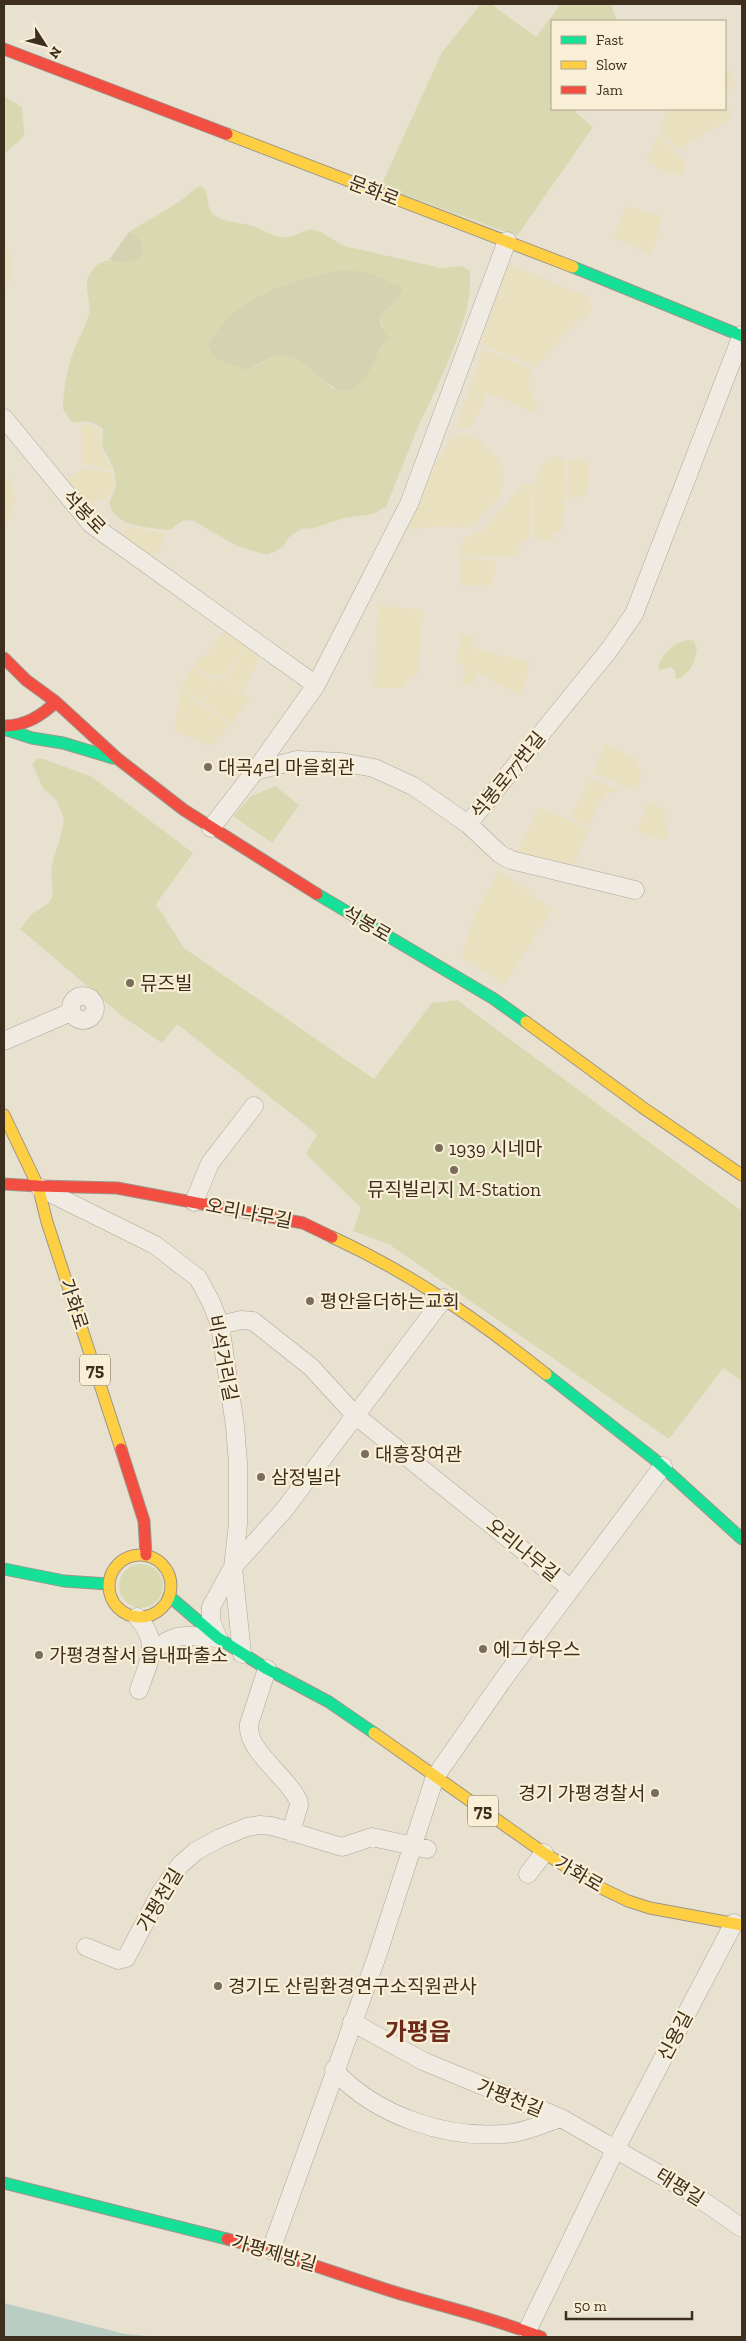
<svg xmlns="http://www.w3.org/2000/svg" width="746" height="2341" viewBox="0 0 746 2341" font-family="'Zilla Slab','Noto Sans KR',serif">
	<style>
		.farmland { fill: #e9e0c0 }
		.green { fill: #d8d9b1; fill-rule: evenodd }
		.cemetery { fill: #d3d2b1 }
		.water { fill: #bacdc2 }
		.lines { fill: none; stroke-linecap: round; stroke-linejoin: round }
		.street-casing { stroke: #ada698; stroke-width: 19 }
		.fast-casing { stroke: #9d9588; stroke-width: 13 }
		.slow-casing { stroke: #9d9588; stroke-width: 13 }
		.jam-casing { stroke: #9d9588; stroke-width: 13 }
		.street { stroke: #f0ebe2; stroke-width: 18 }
		.fast { stroke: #16e098; stroke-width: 11 }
		.slow { stroke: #ffcf43; stroke-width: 11 }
		.jam { stroke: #f24e42; stroke-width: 11 }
		.poi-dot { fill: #7a6d5c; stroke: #f9efd6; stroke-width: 2 }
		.labels { text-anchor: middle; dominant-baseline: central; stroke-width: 4.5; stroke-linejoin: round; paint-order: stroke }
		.shield { fill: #f9efd6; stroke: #766855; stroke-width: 1 }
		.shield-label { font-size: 18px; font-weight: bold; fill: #3e2e1e }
		.street-label { font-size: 19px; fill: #3e2e1e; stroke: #f9efd6 }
		.poi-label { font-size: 19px; fill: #3e2e1e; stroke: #f9efd6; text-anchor: start }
		.district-label { font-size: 24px; font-weight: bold; fill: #6f2b1a; stroke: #f9efd6 }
	</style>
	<rect width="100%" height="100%" fill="#e8e1d0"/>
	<path class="farmland" d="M725,66L736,82L726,93L731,118L678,149L660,131L667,109H725Z
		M659,134L685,164L683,173L677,174L661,171L647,158Z
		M627,206L662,216L652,256L627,242L613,238Z
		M4,230L12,267L4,298Z
		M509,265L589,297L591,304L589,315L572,326L534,368L529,363L483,346L482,340Z
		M483,349L526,367L531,371L528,386L538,408L536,413L487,393L473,424L467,429L459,427L457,422L465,404Z
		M86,423L100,430V447L112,470L81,463V426Z
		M458,434H468L481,441L500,461L504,472V485L498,497L475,523L463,528L448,526L410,529L401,533L438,460L450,441Z
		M559,456L565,461L566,501L563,523L561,530L554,532L551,542H546L533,536L534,483L541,469L547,461L552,457Z
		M583,459L588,460L589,474L586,492L584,497L567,498L568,460Z
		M85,468L112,473L114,486L106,500L91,501L73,493L63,482Z
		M9,478L16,498L4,533V487H6Z
		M528,483L532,484L530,537L524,540L514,557L461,556L463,539L481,532L491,522L518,490Z
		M127,527L165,533L159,552L148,555L121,535Z
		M462,558L491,560L496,565L493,583L484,586L460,585Z
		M378,606L423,610L419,672L413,675L402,688H374Z
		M226,632L246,645L224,676L214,675L213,677L194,666L200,657H206L220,635Z
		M462,634L473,637L472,645L477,650H487L499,655L529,662L526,681L520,696L478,673L470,687L461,684L466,670L456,659Z
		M247,646L260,655L243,693L226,678Z
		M193,667L213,681V686L201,701L181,689L183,681Z
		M215,676L225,679L242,695L249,697L248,701L230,724L202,702L214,686Z
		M182,691L229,725L215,744L207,745L187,735L185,737L174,729L180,695Z
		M605,743L637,760L641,775L637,790L593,773Z
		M590,779L618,790V792L607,793L603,796L589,826L571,818Z
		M650,800L664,810L667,839L656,838L637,831Z
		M539,807L589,829L574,866L518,852Z
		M499,870L552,910L504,985L461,957L473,919Z"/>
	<path class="green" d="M481,4H491L536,37L561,4H611L617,21H552V109H577L575,112L593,127L517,236L381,186L442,52Z
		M4,96L22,107C23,139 32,131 4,154Z
		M201,186C211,191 205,205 212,213C221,223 241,222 253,226C262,229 270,236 281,237C293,239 300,232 310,229L321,232L344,246L441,268L462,266L469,270C478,311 433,393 416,432C406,457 396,482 386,507L373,514L344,518L314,528L301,529L289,537L283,547L267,555L237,546L194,521L184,520L171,529L165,530C144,526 116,528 109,503L116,486L114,469L102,446L103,429C94,422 88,419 77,423L71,421L63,409C63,389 68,364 76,345C80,335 88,323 89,313C92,294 78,285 97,265C104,259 114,261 123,262L135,235L129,232L179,202L196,188ZM341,270L388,307L380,316L386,341C377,350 369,370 362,381L333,389C320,376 300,350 279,355C268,358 258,366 247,370L228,362L285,286Z
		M689,640L694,641L697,650C695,662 689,676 676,679L675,671L671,667L660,670L658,668C661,654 674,642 689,640Z
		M37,759H44L92,777L193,853L156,904L184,948L374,1079L432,1003L457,1000L742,1211V1381L723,1368L669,1439L390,1245L353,1231L361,1208L306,1154L317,1134L177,1024L162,1043L122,1016L20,929L32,914L49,903L53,895L51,873L53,859L60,840L64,818L56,800L43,788L32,764Z
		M275,786L299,805L272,843L233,816L251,796Z
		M119 1586a22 22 0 1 1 44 0a22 22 0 1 1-44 0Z"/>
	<path class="cemetery" d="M129,232C145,239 149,258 129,262C123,263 115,261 109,260Z
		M341,270L365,272L403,287L399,297L380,316L381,325L388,339C386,342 383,344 381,347C373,361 368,380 354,388C330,402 310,354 282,355C271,355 257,366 247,370C230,363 214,364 208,345C238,293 286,284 341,270Z"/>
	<path class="water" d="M4,2303L125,2334L156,2337H4Z"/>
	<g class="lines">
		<g class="street-casing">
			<path id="street" d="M4,418L91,524L316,685L255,771
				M316,685L409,504L507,241
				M468,824L500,854L511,860L635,890
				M211,828L255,771L297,760L341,762L374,768L413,786L468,824L609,650L634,614L742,335
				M71 1008a12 12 0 1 1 24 0a12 12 0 1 1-24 0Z
				M4,1041L71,1012
				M40,1188L155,1245L198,1278L211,1302L220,1325L235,1426L238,1463V1524L233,1567L242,1654
				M194,1202L210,1163L254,1106
				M220,1325L241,1320L253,1321L311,1367L355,1415L571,1589
				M137,1617C161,1644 149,1660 139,1690
				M152,1653C174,1630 189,1636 218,1638L211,1621V1607L233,1567L284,1510L444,1298
				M267,1669L249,1724C246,1751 287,1776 298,1800L299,1805L291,1832
				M528,1874L544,1853
				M86,1947L118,1960L126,1958L161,1892L180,1865L196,1851L220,1838L247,1827L260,1825L272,1826L342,1847L372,1837L427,1849
				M352,2022L423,2061L561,2118L690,2192L742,2228
				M334,2070C377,2117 450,2141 513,2133C530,2130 545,2123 561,2118
				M271,2250L377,1956L435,1777L505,1677L663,1466
				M527,2331L616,2148L734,1923"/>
		</g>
		<g class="fast-casing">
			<path id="fast" d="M573,267L742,336
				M4,729L32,738L63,743L113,758
				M317,894L494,999L526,1022
				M546,1374L654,1459L742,1539
				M4,1569L64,1581L108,1584
				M169,1596L218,1638L267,1669L329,1702L374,1733
				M4,2183L227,2239"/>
		</g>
		<g class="slow-casing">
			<path id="slow" d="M227,134L573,267
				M526,1022L642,1107L742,1175
				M4,1115L38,1186L47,1222L121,1449
				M332,1237C412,1274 477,1319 546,1374
				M109 1586a31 31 0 1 1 62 0a31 31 0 1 1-62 0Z
				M374,1733L544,1853L601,1888L628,1901L650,1908L742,1925"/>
		</g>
		<g class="jam-casing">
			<path id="jam" d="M4,49L227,134
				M4,658L26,680L56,702L118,759L184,810L317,894
				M4,726C25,726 41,716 56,702
				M4,1184L38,1186
				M38,1186L117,1188L303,1223L332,1237
				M121,1449L144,1521L146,1555
				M227,2239C282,2253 334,2273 388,2290C439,2306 491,2317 541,2337"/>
		</g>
		<use href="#street" class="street"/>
		<use href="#fast" class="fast"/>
		<use href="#slow" class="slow"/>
		<use href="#jam" class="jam"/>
	</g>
	<g class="poi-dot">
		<circle cx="208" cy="767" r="5"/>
		<circle cx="130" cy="983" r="5"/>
		<circle cx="439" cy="1148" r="5"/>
		<circle cx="454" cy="1170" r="5"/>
		<circle cx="310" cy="1301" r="5"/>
		<circle cx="365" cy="1454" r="5"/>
		<circle cx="261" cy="1477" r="5"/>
		<circle cx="483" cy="1649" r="5"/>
		<circle cx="39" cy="1655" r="5"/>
		<circle cx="655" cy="1793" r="5"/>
		<circle cx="218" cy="1986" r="5"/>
	</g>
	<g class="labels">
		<g class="shield">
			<rect x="80" y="1354.5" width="30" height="31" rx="4"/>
			<rect x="468" y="1795.5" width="30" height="31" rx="4"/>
		</g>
		<g class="shield-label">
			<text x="95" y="1370">75</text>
			<text x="483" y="1811">75</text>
		</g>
		<g class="street-label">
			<text transform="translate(374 191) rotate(21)">문화로</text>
			<text transform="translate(84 512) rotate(46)">석봉로</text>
			<text transform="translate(508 775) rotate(-51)">석봉로77번길</text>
			<text transform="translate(367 924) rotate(30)">석봉로</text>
			<text transform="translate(249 1213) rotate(11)">오리나무길</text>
			<text transform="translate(74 1304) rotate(72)">가화로</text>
			<text transform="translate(223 1358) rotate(79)">비석거리길</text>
			<text transform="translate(523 1550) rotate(39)">오리나무길</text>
			<text transform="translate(579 1874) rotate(30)">가화로</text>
			<text transform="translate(160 1900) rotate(-59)">가평천길</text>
			<text transform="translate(675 2036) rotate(-62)">신용길</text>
			<text transform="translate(510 2098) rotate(22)">가평천길</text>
			<text transform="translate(680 2187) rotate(32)">태평길</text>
			<text transform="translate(274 2253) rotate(16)">가평제방길</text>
		</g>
		<g class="poi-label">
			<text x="218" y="767">대곡4리 마을회관</text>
			<text x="140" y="983">뮤즈빌</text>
			<text x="449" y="1148">1939 시네마</text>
			<text x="454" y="1189" text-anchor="middle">뮤직빌리지 M-Station</text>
			<text x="320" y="1301">평안을더하는교회</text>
			<text x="375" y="1454">대흥장여관</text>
			<text x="271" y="1477">삼정빌라</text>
			<text x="493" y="1649">에그하우스</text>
			<text x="49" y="1655">가평경찰서 읍내파출소</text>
			<text x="645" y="1793" text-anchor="end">경기 가평경찰서</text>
			<text x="228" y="1986">경기도 산림환경연구소직원관사</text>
		</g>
		<g class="district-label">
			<text x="418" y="2031">가평읍</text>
		</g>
	</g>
	<rect width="746" height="2341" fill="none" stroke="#3e2e1e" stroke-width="10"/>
	<rect x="551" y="20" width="175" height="90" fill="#f9efd6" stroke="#aea28c"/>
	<rect x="561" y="36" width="25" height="8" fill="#16e098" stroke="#aea28c"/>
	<text x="596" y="45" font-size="15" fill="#3e2e1e">Fast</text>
	<rect x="561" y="61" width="25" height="8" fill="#ffcf43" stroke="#aea28c"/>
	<text x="596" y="70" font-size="15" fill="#3e2e1e">Slow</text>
	<rect x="561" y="86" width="25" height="8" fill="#f24e42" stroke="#aea28c"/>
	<text x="596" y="95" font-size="15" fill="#3e2e1e">Jam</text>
	<g transform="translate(45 45) rotate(126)" stroke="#f9efd6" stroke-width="4" paint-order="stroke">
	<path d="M0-4L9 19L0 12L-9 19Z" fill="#3e2e1e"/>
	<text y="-8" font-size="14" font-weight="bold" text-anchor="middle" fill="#3e2e1e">N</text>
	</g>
	<path d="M566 2311v8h126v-8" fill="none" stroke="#3e2e1e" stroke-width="2.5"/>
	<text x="574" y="2311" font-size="15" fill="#3e2e1e" stroke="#f9efd6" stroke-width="4" paint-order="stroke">50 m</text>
</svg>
